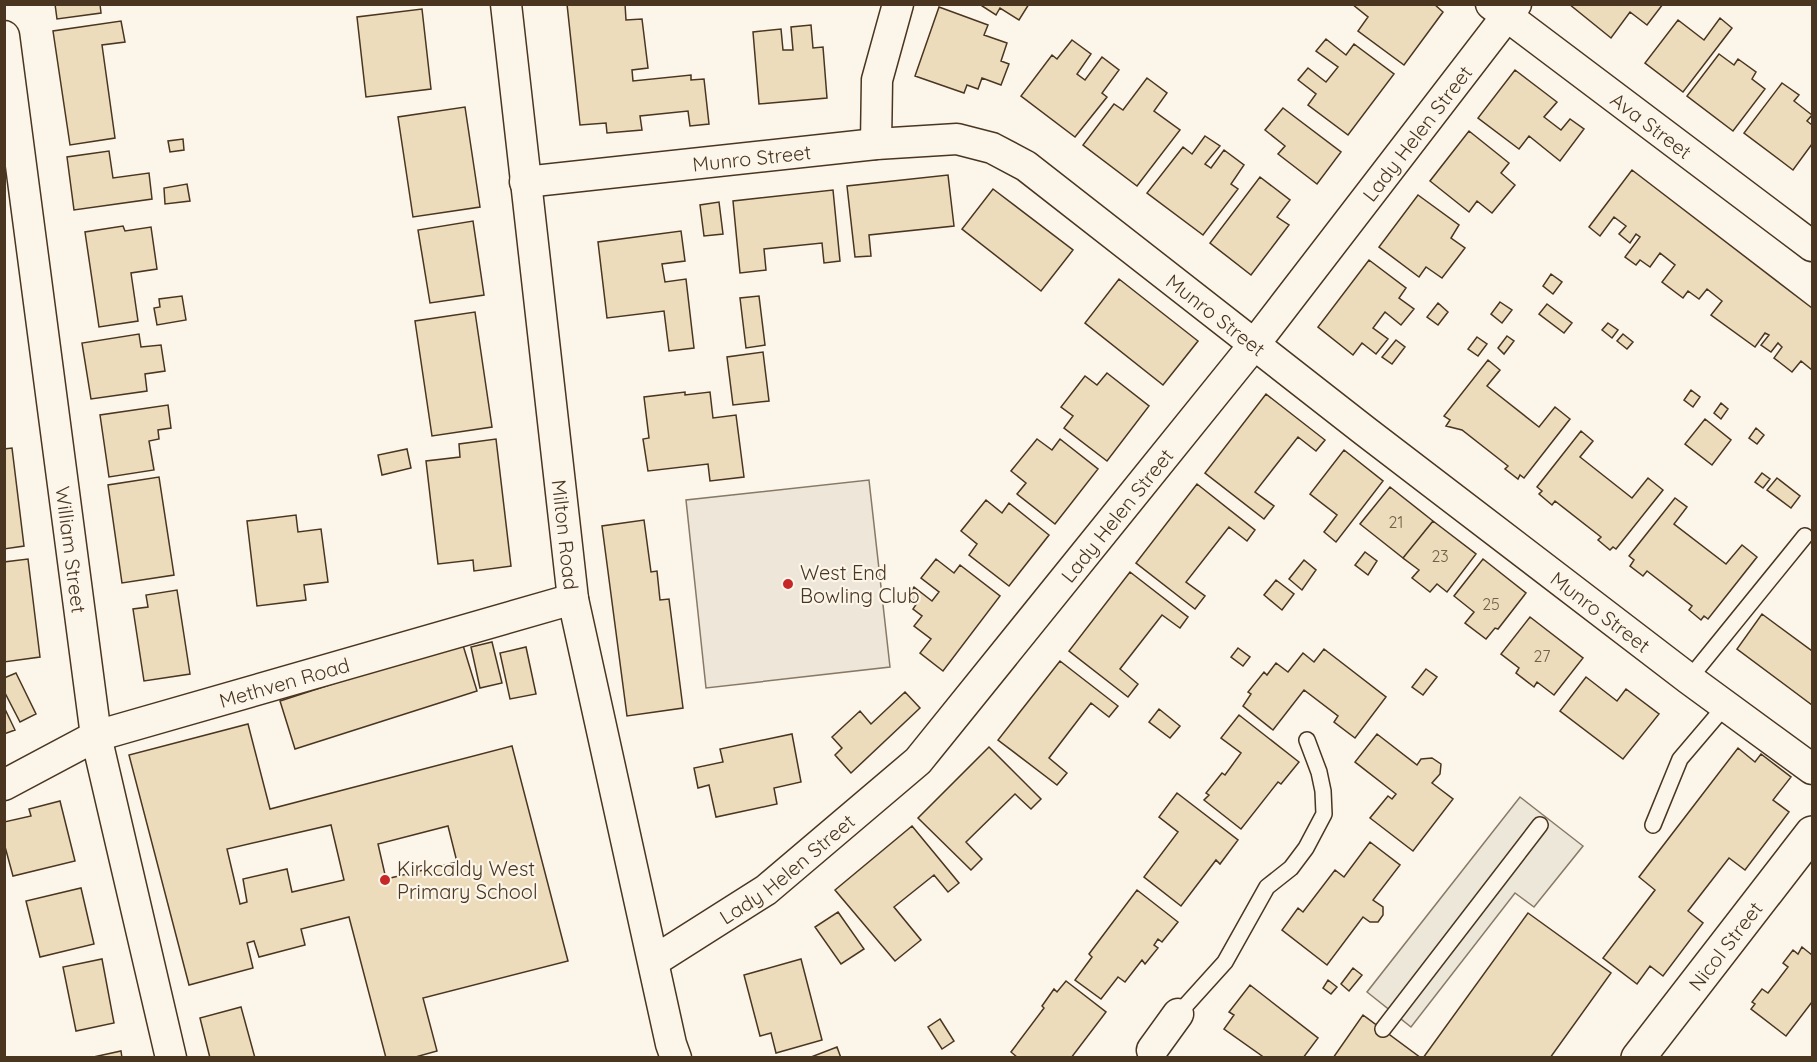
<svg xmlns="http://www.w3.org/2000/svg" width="1817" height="1062" viewBox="0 0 1817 1062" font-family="Quicksand,sans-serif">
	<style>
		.green { fill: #ede6d9; stroke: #887966; stroke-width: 1.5 }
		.parking { fill: #ede7d9; stroke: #887966; stroke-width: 1.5 }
		.building { fill: #ecdcbc; stroke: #4a3520; stroke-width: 1.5; fill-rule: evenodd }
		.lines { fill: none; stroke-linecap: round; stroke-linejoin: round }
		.service-casing { stroke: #4a3520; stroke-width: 18 }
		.minor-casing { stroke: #4a3520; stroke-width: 33 }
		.primary-casing { stroke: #4a3520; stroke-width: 36 }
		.service { stroke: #fbf6e9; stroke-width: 15 }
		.minor { stroke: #fbf6e9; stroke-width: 30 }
		.primary { stroke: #fbf6e9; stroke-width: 33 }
		.poi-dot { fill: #c62828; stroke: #fbf6e9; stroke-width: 2 }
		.labels { text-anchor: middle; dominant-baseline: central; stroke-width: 4.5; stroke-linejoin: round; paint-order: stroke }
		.number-label { font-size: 16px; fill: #725f47 }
		.street-label { font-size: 20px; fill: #4a3520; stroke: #fbf6e9 }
		.poi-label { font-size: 20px; fill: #4a3520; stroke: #fbf6e9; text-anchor: start }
	</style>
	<rect width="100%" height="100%" fill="#fbf6e9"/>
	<path class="green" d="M869,480L890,667L706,688L686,500Z"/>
	<path class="parking" d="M1520,797L1583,846L1534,907L1515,893L1411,1027L1367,992Z"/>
	<path class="building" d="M55,4H100L101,13L57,19Z
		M567,4H625L626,20L642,19L648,68L632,70L633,81L691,75V80L704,79L709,124L690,126L688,111L640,116L642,130L607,133L606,123L580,125Z
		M979,4H1029L1019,20L1000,8L996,15Z
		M1352,4H1434L1443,12L1404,65L1358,31L1368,17Z
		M1569,4H1663L1647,25L1630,12L1611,38Z
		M939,7L988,25L984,35L1007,43L1001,61L1009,64L1001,85L982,78L978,89L967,85L964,93L915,76Z
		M422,9L431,89L366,97L357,17Z
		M1720,18L1732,28L1683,92L1645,63L1678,20L1704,40Z
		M121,21L125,42L102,45L115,138L70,145L53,31Z
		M811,25L813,48L823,47L827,98L759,104L753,32L781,29L783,50H793L791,27Z
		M1326,39L1346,55L1354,44L1394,74L1348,135L1308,105L1316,94L1298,80L1308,68L1326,82L1338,67L1316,51Z
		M1072,40L1091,54L1077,74L1085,80L1102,57L1119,70L1102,93L1107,97L1075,137L1021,96L1052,55L1057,59Z
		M1719,54L1734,65L1738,59L1756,72L1752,79L1765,89L1733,131L1687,96Z
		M1515,70L1557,102L1544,117L1561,130L1570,119L1584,129L1560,161L1529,136L1519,149L1478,118Z
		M1147,78L1167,93L1154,111L1180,130L1137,186L1083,145L1114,104L1123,110Z
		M1782,83L1799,95L1794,101L1812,115L1807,121L1812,125V144L1793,170L1744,133Z
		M465,107L480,207L413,217L398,117Z
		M1283,108L1341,152L1317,184L1278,154L1285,146L1265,130Z
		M1469,131L1509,163L1501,173L1515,185L1492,213L1477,201L1469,212L1430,181Z
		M1205,136L1220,146L1205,164L1211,168L1224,150L1244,165L1231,184L1238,189L1203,235L1147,193L1183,147L1192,154Z
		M183,139L184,150L170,152L168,141Z
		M109,151L113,178L149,173L152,199L74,210L67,157Z
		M1632,170L1812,308V370L1801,361L1792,372L1774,358L1782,347L1778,343L1771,352L1761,345L1769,335L1765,333L1755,347L1711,315L1722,301L1707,289L1699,299L1688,291L1683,298L1662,282L1675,265L1660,253L1650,267L1640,260L1636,265L1625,257L1640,237L1636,234L1630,243L1619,234L1626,226L1614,217L1600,236L1589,227Z
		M948,175L954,226L869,235L871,256L855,257L847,186Z
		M1260,177L1290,200L1277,217L1289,225L1251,275L1210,243Z
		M187,184L190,201L165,204L164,188Z
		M993,189L1073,250L1041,291L962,229Z
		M833,190L840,261L824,263L822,243L764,249L766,270L740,273L733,201Z
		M1418,195L1459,225L1451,238L1465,248L1442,278L1426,267L1419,277L1379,247Z
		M719,202L723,234L704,236L700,205Z
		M473,221L484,295L430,303L418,230Z
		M123,226L125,231L151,227L157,269L131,273L138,321L99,327L85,232Z
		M681,231L685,261L662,264L665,282L686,279L694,348L669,351L664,311L607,318L598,242Z
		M1369,260L1406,288L1399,298L1414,309L1401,325L1385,312L1373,328L1388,339L1376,354L1362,343L1353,355L1318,327Z
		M1551,274L1562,282L1553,294L1543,286Z
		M1119,279L1198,341L1163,385L1085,323Z
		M182,296L186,320L157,325L154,308L160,307L159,299Z
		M759,296L765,345L746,348L740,298Z
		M1500,302L1512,310L1502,323L1491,314Z
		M1438,303L1448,312L1438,325L1427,317Z
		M1547,304L1572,323L1564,333L1539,314Z
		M475,312L492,427L432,436L415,321Z
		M1608,323L1618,330L1612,338L1602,330Z
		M139,334L141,347L161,345L165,371L145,374L147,391L91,399L82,343Z
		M1623,334L1633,342L1627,349L1617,341Z
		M1507,336L1514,341L1504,354L1498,348Z
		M1477,337L1487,344L1478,356L1468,349Z
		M1396,340L1405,347L1392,364L1382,357Z
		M763,352L769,401L733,405L727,357Z
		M1488,360L1500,370L1487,386L1539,427L1555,407L1570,419L1524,478L1520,475L1518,479L1505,469L1508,466L1462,430L1446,426L1450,420L1444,416Z
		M1107,373L1149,406L1107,461L1064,428L1073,416L1061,407L1085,376L1097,385Z
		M1691,390L1700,397L1693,407L1684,400Z
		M685,392V395L710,392L713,418L736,415L744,477L710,481L708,464L648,471L643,439L649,438L644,397Z
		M1266,394L1325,440L1316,451L1298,437L1255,492L1274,506L1264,519L1205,473Z
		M1721,403L1728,409L1721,419L1714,413Z
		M168,405L171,428L158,430L159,439L149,441L154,470L109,477L100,415Z
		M1705,419L1731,440L1712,465L1685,444Z
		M1756,428L1764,435L1757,444L1749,438Z
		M1581,431L1593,441L1580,457L1632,498L1648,478L1663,490L1616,549L1613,547L1610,550L1598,540L1601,537L1555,501L1552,505L1539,494L1542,491L1537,487Z
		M496,439L511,566L474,571L473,560L438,564L426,461L460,457L459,444Z
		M1037,439L1052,450L1060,439L1098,469L1055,524L1017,494L1026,483L1011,471Z
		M12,448L24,546L4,549V449Z
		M407,449L411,468L382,475L378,455Z
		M1344,450L1383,481L1336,542L1324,532L1337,515L1310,494Z
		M1762,473L1770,479L1763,488L1755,482Z
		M159,477L174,575L122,583L108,485Z
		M1777,478L1800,496L1791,508L1767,490Z
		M1197,484L1255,530L1247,541L1229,527L1186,582L1205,596L1195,609L1136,563Z
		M1390,487L1433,521L1403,558L1360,524Z
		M1675,498L1687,507L1674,524L1726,564L1742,545L1757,557L1708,619L1704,616L1701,620L1689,610L1692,606L1647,571L1643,576L1630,566L1634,560L1629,556Z
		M986,500L1002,513L1009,503L1049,535L1009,586L969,555L977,544L961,531Z
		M296,515L298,532L321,529L328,582L304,585L306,600L257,606L247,521Z
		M644,520L651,572L657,571L660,600L669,599L683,708L627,716L602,526Z
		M1433,521L1476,554L1447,592L1437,584L1430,592L1412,578L1419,570L1403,558Z
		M1365,552L1377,561L1368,575L1355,565Z
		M28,559L40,657L4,662V562Z
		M936,559L954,573L960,565L1000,596L943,671L920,653L931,639L914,626L922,616L913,609L917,603L908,596L914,587L932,601L939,592L921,578Z
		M1483,559L1526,593L1498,629L1495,628L1486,639L1465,623L1474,612L1454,596Z
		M1304,560L1316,570L1302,590L1289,579Z
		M1130,572L1188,617L1180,628L1162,615L1120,669L1138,684L1128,697L1069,651Z
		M1276,580L1294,594L1282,610L1264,595Z
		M177,590L190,674L144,681L133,609L148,607L146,595Z
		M1762,614L1812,651V705L1737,649Z
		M1530,617L1583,658L1554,695L1537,682L1534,687L1516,673L1519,668L1501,654Z
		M462,642L477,691L295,749L280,701Z
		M492,642L502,683L480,688L471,647Z
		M526,647L536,694L510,699L500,653Z
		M1238,648L1250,657L1243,666L1231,657Z
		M1324,649L1386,697L1355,738L1334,722L1338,716L1304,690L1273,730L1243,706L1251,694L1248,692L1264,672L1267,675L1276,663L1288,672L1303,653L1314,662Z
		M1060,661L1118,706L1109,717L1091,703L1049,758L1067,773L1057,785L998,740Z
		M1426,669L1437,677L1423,695L1412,687Z
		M16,673L36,714L20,722L4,691V678Z
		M1586,677L1617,701L1626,689L1659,714L1623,759L1560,711Z
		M905,692L920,708L851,773L835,755L842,748L832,737L860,711L871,724Z
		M4,707L15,730L4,734Z
		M1159,709L1180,726L1170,738L1149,722Z
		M1239,715L1299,762L1281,784L1278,782L1241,829L1204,800L1209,795L1206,793L1222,773L1225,775L1241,753L1221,738Z
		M248,724L270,809L512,746L568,961L423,998L437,1051L412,1058H386L349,917L301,929L305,945L259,957L254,941L247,943L253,968L189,985L129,755ZM331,825L344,880L292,892L287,869L243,879L247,902L240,904L227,849ZM448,826L457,862L386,879L378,844Z
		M792,734L801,782L774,788L777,804L716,817L709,785L698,788L694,768L723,762L720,749Z
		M1377,734L1417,765L1421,759L1432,758L1441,764L1440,774L1432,783L1453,799L1413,851L1370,818L1388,796L1392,799L1396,794L1355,762Z
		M989,747L1041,799L1031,809L1015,794L966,842L982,859L971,870L918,818Z
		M1738,748L1755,762L1761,754L1791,777L1773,800L1789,812L1745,870L1729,858L1688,911L1703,923L1663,976L1650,966L1637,984L1603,958L1655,890L1639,877Z
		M1177,793L1238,840L1220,864L1216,860L1181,906L1144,877L1178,832L1159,817Z
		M60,801L75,861L13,876L4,843V822L31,816L29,809Z
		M912,826L959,883L948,892L934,875L894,907L921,940L895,961L835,890Z
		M1370,842L1400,865L1373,900L1383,907V915L1378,922H1370L1363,917L1327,965L1282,930L1298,908L1303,912L1335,870L1344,877Z
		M81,888L94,944L40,957L26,901Z
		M1137,890L1178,922L1162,942L1158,939L1154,945L1158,948L1145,964L1142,960L1125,982L1118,977L1101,999L1075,980L1092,957L1089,954Z
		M838,912L864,949L841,964L815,927Z
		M1528,913L1611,973L1550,1058H1423Z
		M1802,947L1812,955V1002L1786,1036L1751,1009L1755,1004L1752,1002L1762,989L1768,993L1788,967L1783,963L1793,950L1798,954Z
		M102,959L114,1023L76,1031L63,967Z
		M801,959L822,1040L776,1053L771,1033L760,1036L744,975Z
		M1353,968L1362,975L1349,991L1341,984Z
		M1328,980L1337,987L1331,994L1323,988Z
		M1066,981L1106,1012L1071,1058H1018L1011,1052L1044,1008L1042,1006L1054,989L1057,992Z
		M1250,985L1318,1038L1303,1058H1265L1224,1029L1234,1015L1229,1012Z
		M241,1007L255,1058H210L200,1018Z
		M1363,1015L1421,1058H1333Z
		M940,1019L954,1041L942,1049L928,1027Z
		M837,1047L841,1058H811V1057Z
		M121,1051L122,1058H89Z"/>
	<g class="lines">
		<g class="service-casing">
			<path id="service" d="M1689,679L1805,536
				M1653,825L1680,759L1726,705
				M1178,1014L1225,962L1267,887L1291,868L1306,848L1324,814L1323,791L1319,772L1307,740
				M1383,1029L1540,825"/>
		</g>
		<g class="minor-casing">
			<g id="minor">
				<path id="s1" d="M506,4L573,599L671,1044L676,1058"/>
				<path id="s2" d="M1491,4L1812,246"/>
				<path id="s3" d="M4,36L96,736L171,1058"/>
				<path d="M876,144L877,80L898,4"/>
				<path id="s4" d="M525,182L876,144L957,139L992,148L1026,166L1365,431L1689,679L1812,769"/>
				<path id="s5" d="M4,785L96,736L573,599"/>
				<path id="s6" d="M654,961L766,890L918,761L1253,346L1516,4"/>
				<path d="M1152,1050L1178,1014"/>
			</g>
		</g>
		<g class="primary-casing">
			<g id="primary">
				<path id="s7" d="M1638,1058L1812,833"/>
			</g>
		</g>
		<use href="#service" class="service"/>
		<use href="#minor" class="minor"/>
		<use href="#primary" class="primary"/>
	</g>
	<g class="poi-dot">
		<circle cx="788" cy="584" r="6"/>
		<circle cx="385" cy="880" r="6"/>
	</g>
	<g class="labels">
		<g class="number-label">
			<text x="1396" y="522">21</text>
			<text x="1440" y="556">23</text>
			<text x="1491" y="604">25</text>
			<text x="1542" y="656">27</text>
		</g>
		<g class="street-label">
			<text stroke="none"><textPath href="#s2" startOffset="201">Ava Street</textPath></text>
			<text stroke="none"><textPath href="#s6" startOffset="1134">Lady Helen Street</textPath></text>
			<text stroke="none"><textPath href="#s4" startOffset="228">Munro Street</textPath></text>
			<text stroke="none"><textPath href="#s4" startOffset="750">Munro Street</textPath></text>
			<text stroke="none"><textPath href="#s6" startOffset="648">Lady Helen Street</textPath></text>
			<text stroke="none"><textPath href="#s1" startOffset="534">Milton Road</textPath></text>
			<text stroke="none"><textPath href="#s3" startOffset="518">William Street</textPath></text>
			<text stroke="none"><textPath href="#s4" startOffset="1236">Munro Street</textPath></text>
			<text stroke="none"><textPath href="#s5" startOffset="300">Methven Road</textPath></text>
			<text stroke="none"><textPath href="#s6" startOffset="162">Lady Helen Street</textPath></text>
			<text stroke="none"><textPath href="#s7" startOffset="142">Nicol Street</textPath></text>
		</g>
		<g class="poi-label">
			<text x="800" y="572">West End<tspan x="800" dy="23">Bowling Club</tspan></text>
			<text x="397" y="868">Kirkcaldy West<tspan x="397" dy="23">Primary School</tspan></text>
		</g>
	</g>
	<rect width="1817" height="1062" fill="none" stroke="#4a3520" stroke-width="12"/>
</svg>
